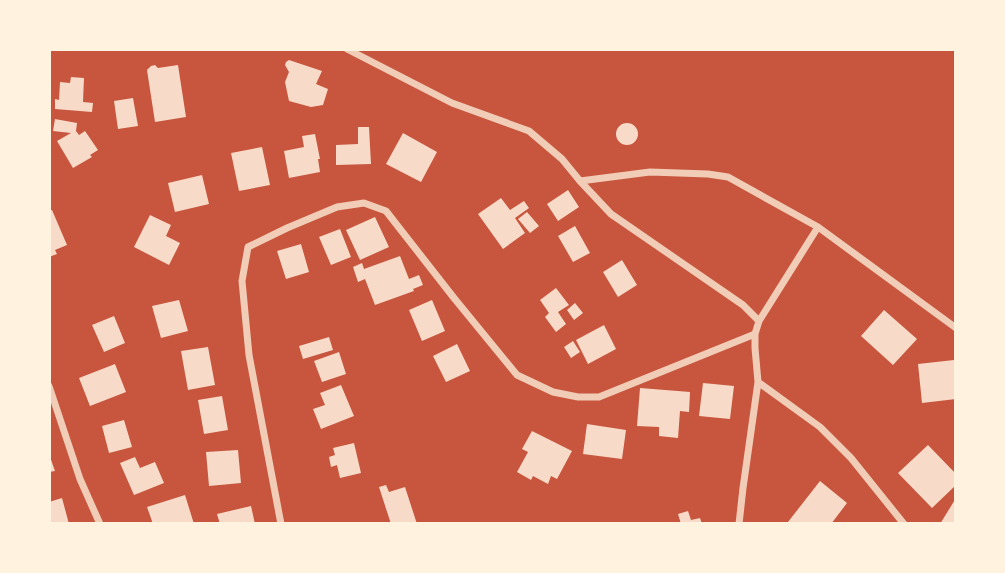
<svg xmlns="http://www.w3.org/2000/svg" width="1005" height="573" viewBox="0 0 1005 573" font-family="Montserrat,sans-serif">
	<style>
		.building { fill: #f7dbc8 }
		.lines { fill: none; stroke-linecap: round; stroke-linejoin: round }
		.minor { stroke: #f1ccb7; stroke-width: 7 }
	</style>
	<rect width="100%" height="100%" fill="#c8553d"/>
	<path class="building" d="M289,60L322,71L316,84L328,89L323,105L311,107L289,101L285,82L289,72L285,65L286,62Z
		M155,65L158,68L178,65L186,117L155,122L147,70L151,66Z
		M71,77L84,78L83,102L93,103L92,112L55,109V99L59,100L60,82L70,83Z
		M133,98L138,126L118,129L114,101Z
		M55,119L77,123L76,131L79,135L85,131L98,150L90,155L92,157L73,168L57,141L71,133L53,131Z
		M616 134a11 11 0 1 1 22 0a11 11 0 1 1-22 0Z
		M358,127H369L371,164L336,165V145L358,144Z
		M403,133L437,152L421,182L386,164Z
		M315,134L320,159H318L320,172L289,178L284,151L304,147L302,136Z
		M262,147L270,185L239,191L231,153Z
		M202,175L209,204L175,212L168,183Z
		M568,190L579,207L558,221L547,204Z
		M501,198L510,210L524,201L529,208L515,218L525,233L503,249L478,214Z
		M52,210L67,245L55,250L57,254L49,257V211Z
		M527,212L539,226L530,233L518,219Z
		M150,215L171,225L166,236L180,243L169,265L134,247Z
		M375,217L389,247L360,260L346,230Z
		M575,226L590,253L573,262L558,236Z
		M340,229L351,257L331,265L319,237Z
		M301,244L309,272L286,279L277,251Z
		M400,256L409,279L419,275L423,285L413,289L414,291L375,305L365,279L358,282L353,267L362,263L364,269Z
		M622,260L637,285L618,297L603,272Z
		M556,288L569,305L558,312L566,324L556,332L545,317L549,313L540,300Z
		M179,300L188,331L161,338L152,306Z
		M432,300L445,331L422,341L409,310Z
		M575,303L583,313L574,320L567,310Z
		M884,310L917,339L893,365L861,336Z
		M114,316L125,343L104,352L92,325Z
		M604,325L616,349L588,364L576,340Z
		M329,337L333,350L303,359L299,346Z
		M573,341L580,352L571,358L564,347Z
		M457,344L470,371L446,382L433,356Z
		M208,347L215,385L188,390L181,351Z
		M339,352L346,374L322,382L314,361Z
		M954,360L956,399L922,403L918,364Z
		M115,364L126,392L90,406L79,378Z
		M703,383L734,386L730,419L699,416Z
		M341,385L354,416L321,429L313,409L325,405L320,393Z
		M640,388L690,392L689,412L680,411L678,438L659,436V427L637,426Z
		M222,396L228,430L204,434L198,400Z
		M124,420L132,447L109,453L102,426Z
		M587,424L626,430L622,459L583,454Z
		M532,431L572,451L557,479L551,476L548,484L533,476L531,480L517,472L528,452L522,449Z
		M354,443L361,473L340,478L337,465L331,467L329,457L335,455L333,448Z
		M928,445L956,474V485L932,508L898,473Z
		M238,450L241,483L209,486L206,452Z
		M49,454L55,471L49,472Z
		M135,457L140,468L155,462L164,483L134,495L120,463Z
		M820,481L847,503L831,524H791L788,522Z
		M386,485L389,492L405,487L417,524H391L379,487Z
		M185,495L194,524H153L147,507Z
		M62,498L69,524H49V502Z
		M956,498V524H940Z
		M251,506L255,524H220L217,514Z
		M688,511L691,520L700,518L702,524H681L678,514Z"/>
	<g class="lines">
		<path class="minor" d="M347,49L452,103L529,131L562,159L580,181L611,214L743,305L759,321
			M580,181L650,172L708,174L728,177L818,227L956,328
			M758,382L820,427L851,458L904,524
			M49,386L80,479L100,524
			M281,524L249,355L242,281L248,247L287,228L337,207L364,203L386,211L454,298L517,375L553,392L578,397H599L755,334
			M739,524L743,488L758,382L755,348V334L759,321L818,227"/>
	</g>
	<rect width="1005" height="573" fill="none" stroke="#fff3e0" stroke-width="102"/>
</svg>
